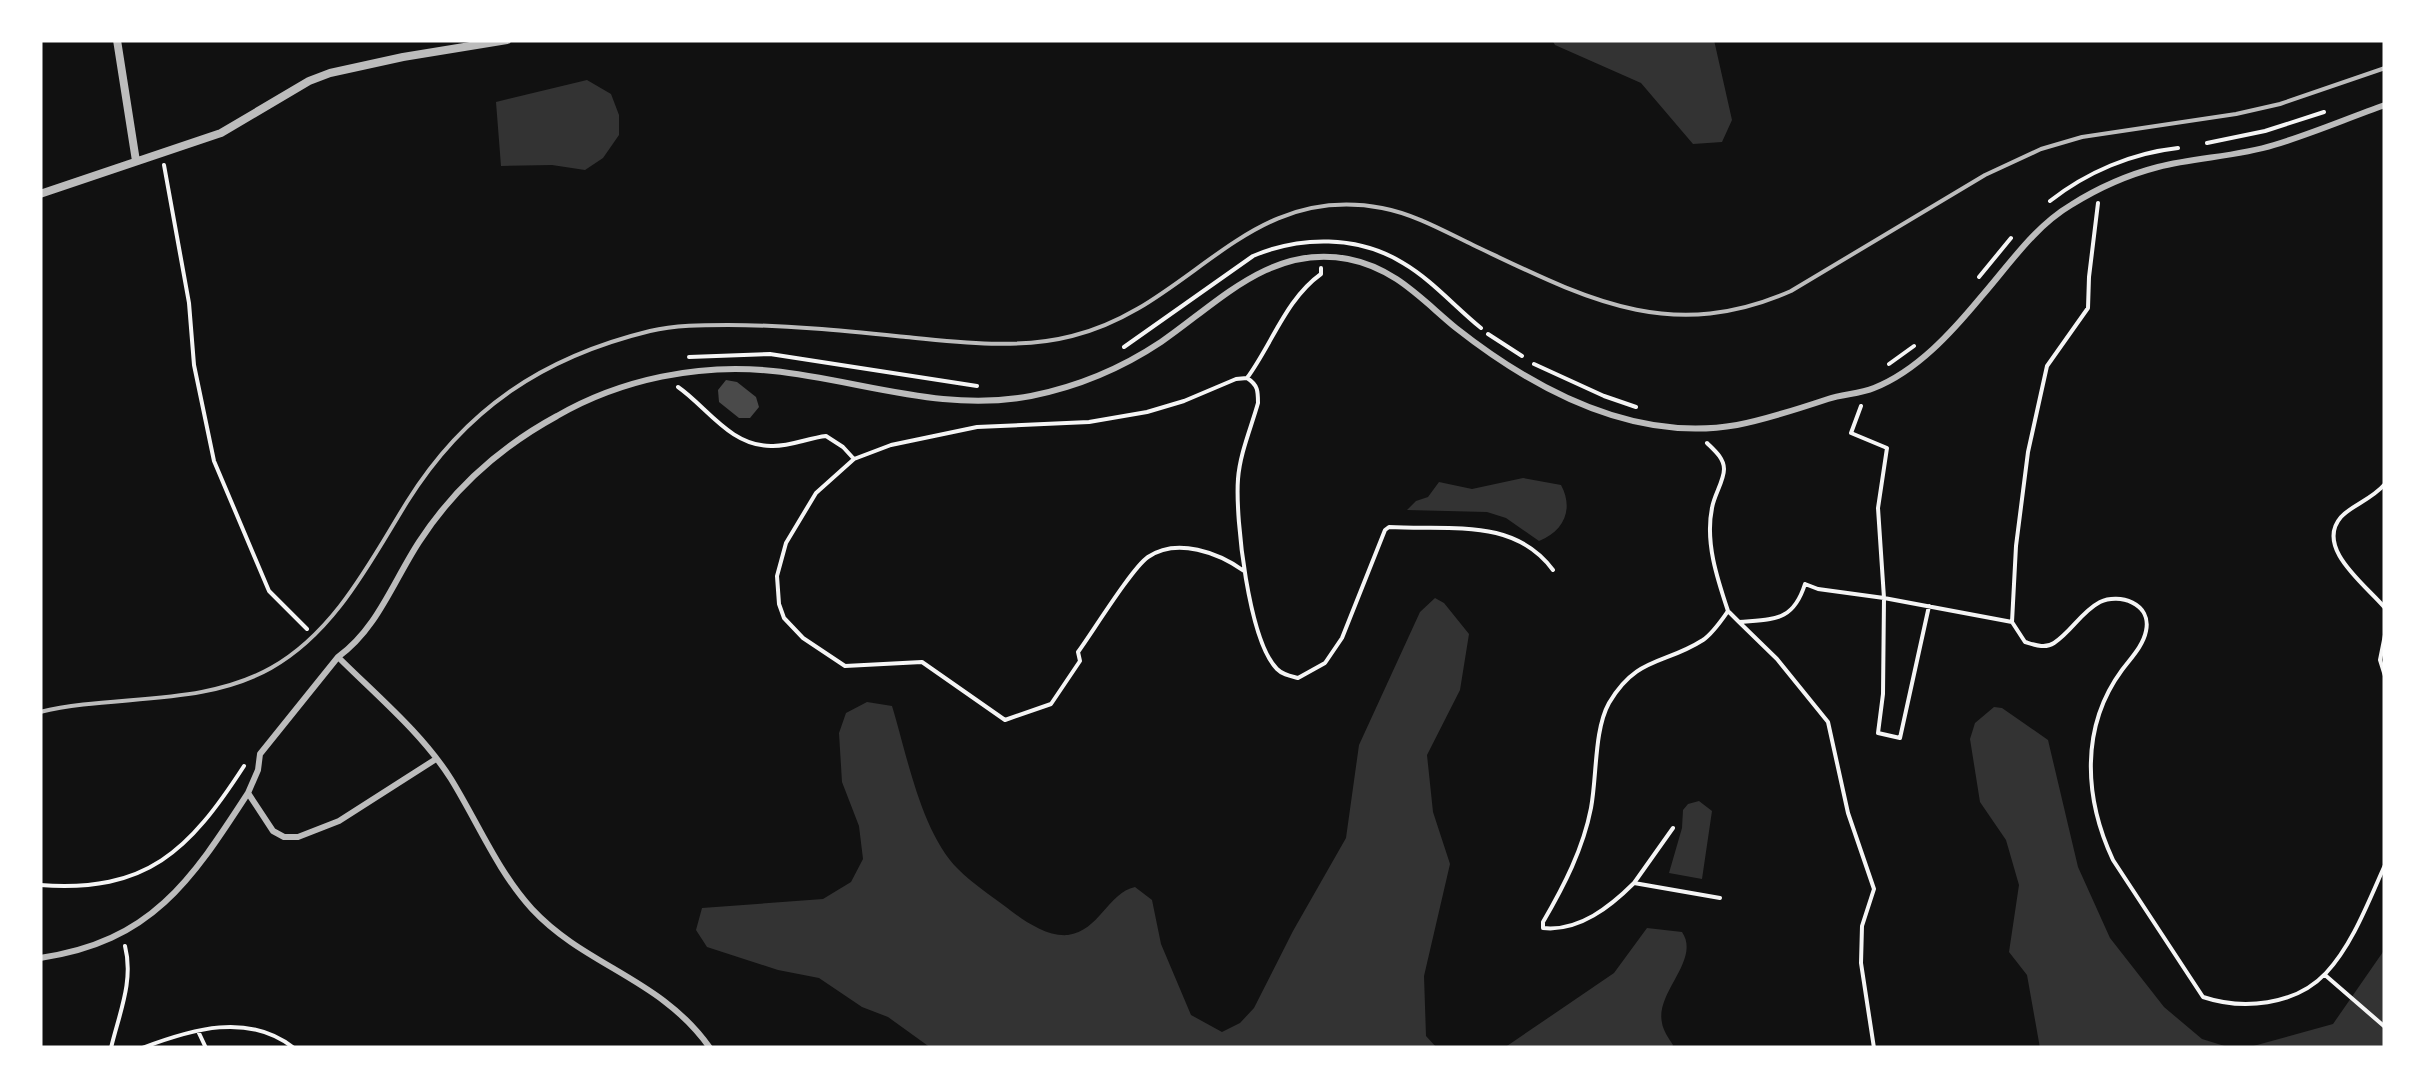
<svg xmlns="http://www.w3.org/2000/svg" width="2425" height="1088" viewBox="0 0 2425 1088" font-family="Raleway,sans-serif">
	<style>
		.water { fill: #333 }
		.building { fill: #4a4a4a }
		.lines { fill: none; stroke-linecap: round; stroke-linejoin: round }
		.path { stroke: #f5f5f5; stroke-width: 4 }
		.service { stroke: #bcbcbc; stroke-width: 4 }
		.pedestrian { stroke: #bcbcbc; stroke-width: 6 }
		.minor { stroke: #bcbcbc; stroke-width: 8 }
	</style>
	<rect width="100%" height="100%" fill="#111"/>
	<path class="water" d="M1552,40H1714L1732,120L1722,142L1693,144L1641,83L1555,45Z
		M587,80L611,94L619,115V135L603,158L585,170L552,165L501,166L496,102Z
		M1523,478L1561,485C1574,509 1564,531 1539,541L1506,518L1487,512L1407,510L1416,501L1428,497L1439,482L1472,489Z
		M1435,598L1444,603L1469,634L1460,690L1427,755L1433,812L1450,864L1424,976L1426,1036L1437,1048H931L888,1017L862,1007L819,978L778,970L707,947L696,930L702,908L823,899L851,882L863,859L859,826L842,782L839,733L846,713L867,702L892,706C907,755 921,832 958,869C972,883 990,895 1006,907C1023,920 1046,937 1068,935C1099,931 1108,893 1135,887L1152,900L1161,944L1191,1015L1222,1032L1240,1023L1254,1008L1293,931L1346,838L1359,745L1420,612Z
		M1994,707L2002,708L2048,740L2078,867L2110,938L2164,1007L2202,1039L2231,1048H2040L2027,975L2009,952L2019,885L2006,840L1980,802L1970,739L1975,723Z
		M1699,801L1712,811L1702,879L1669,873L1682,828L1683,810L1688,804Z
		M1647,928L1682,932C1701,960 1655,992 1662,1023C1663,1030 1669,1039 1673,1045L1671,1048H1504L1614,973Z
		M2385,949V1048H2246L2333,1024Z"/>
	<path class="building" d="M726,380L737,382L756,397L759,407L750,418H739L719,402L718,390Z"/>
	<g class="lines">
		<path class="path" d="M2207,143L2265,131L2324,112
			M164,165L189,303L194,365L214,461L269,591L307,629
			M2050,201C2087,172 2132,153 2178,148
			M2098,203L2089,277L2088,308L2047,366L2028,452L2016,546L2012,622L2025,642C2035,645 2045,649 2054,643C2072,631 2081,612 2100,602C2119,593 2152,603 2146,631C2143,646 2131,658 2122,670C2080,727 2084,798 2113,860L2203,997C2242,1010 2295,1006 2326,973C2353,944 2369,900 2385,865
			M1979,277L2011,238
			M1488,334L1522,356
			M1124,347L1253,256C1300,236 1358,235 1403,263C1432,280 1455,307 1481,328
			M689,357L770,354L977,386
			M1534,364L1604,396L1636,407
			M1889,364L1914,346
			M1247,378C1272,344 1286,299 1321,274V268
			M2385,386V413
			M678,387C707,407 730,446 771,446C789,447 808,438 826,436L843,447L854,459L891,445L977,427L1089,422L1147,412L1184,401L1236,379L1247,378C1258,385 1258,391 1258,403C1251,428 1240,453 1238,479C1235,519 1249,641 1277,669C1283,675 1290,676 1298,678L1325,663L1342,638L1385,530L1389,527C1447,531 1513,516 1553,570
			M1861,406L1851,433L1887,448L1878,508L1884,598L2012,622
			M1707,443C1714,450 1724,458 1724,469C1724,481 1714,495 1712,508C1705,542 1717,578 1728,611C1721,621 1713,633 1703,640C1664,665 1637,656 1609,703C1594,730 1597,776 1591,808C1583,849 1564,886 1543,922V928C1579,932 1611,906 1634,883L1720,898
			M854,459L816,493L786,543L777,576L779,604L784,618L803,638L845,666L922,662L1005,720L1051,704L1080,661L1078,652C1092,633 1132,568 1148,557C1177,537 1219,553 1244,571
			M2385,484C2371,500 2352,505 2341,517C2314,548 2367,586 2385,608
			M1729,612L1739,622C1774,619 1793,622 1805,584L1818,589L1884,598L1883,694L1878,733L1900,738L1929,606
			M1739,622L1777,659L1828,722L1848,813L1874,889L1862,926L1861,963L1874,1048
			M2385,635L2380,660L2385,676
			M1634,883L1673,828
			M40,885C147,893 189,851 244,766
			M2325,975L2385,1027
			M198,1031L206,1048
			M111,1048C119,1014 134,981 125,946
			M142,1048C192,1029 248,1012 294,1048"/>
		<path class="service" d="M40,712C115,694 202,707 271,668C335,632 370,562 407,502C465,409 543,357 650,331C675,325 703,325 728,325C788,325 846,331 906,337C960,342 1018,350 1072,336C1192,307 1245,182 1382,208C1414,214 1444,231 1473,245C1583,297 1669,345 1791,291L1985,175L2041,149L2082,137L2236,114L2280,104L2385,68"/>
		<path class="pedestrian" d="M338,657C376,695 422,733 451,779C477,821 498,872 532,909C586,967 661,978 710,1048
			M248,793L258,770L260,754L338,657C377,629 393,582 419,542C454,488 500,447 557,416C621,379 700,363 773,371C860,380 942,413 1031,396C1076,387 1122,368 1161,342C1219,302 1271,244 1348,259C1395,268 1422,300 1456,328C1536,391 1634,443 1737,425C1768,419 1798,409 1828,399C1843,394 1860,394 1874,388C1917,371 1952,332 1981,297C2009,265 2034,227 2071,205C2098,188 2127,175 2158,167C2196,157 2236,157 2274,145C2311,134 2348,118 2385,105
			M40,958C151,942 191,881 248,793L273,831L284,837H298L339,821L436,759"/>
		<path class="minor" d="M117,40L136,161
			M40,194L221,133L309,81L330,73L403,57L507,40"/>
	</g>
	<rect width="2425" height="1088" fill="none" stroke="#ffffff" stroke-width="85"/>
</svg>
